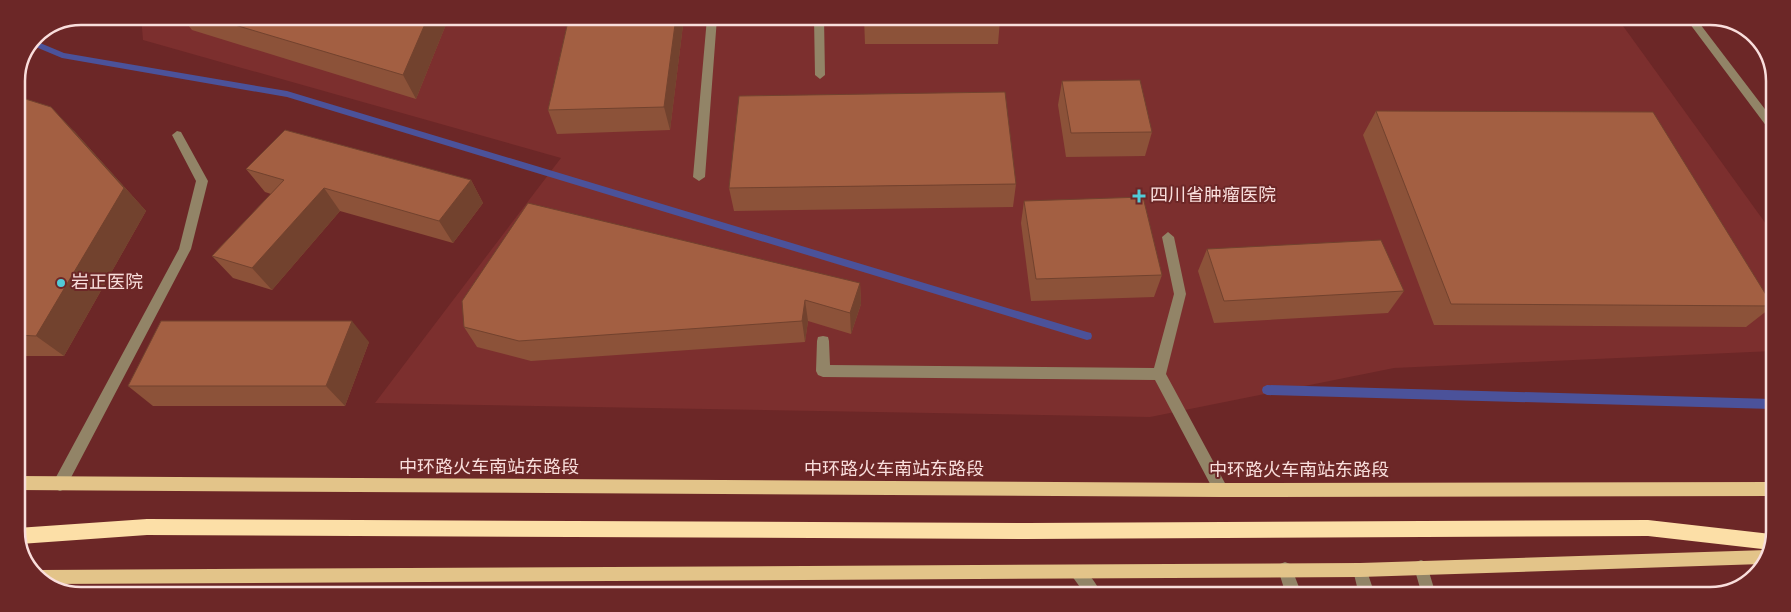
<svg xmlns="http://www.w3.org/2000/svg" width="1791" height="612" viewBox="0 0 1791 612" font-family="Overpass,'Noto Sans SC',sans-serif">
	<style>
		.built { fill: #7c2f2e }
		.lines { fill: none; stroke-linecap: round; stroke-linejoin: round }
		.stream { fill: #4b529a; fill-rule: evenodd }
		.minor { fill: #928467; fill-rule: evenodd }
		.major { fill: #e3c489; fill-rule: evenodd }
		.highway { fill: #fcdfa7; fill-rule: evenodd }
		.wall { fill: #8c5239 }
		.shaded-wall { fill: #72422e }
		.building { fill: #a35f42; stroke: #72422e }
		.poi-dot { fill: #52cbd7; stroke: #6c2727; stroke-width: 2 }
		.labels { text-anchor: middle; dominant-baseline: central; stroke-width: 4; stroke-linejoin: round; paint-order: stroke }
		.poi-label { font-size: 18px; fill: #f9dedc; stroke: #6c2727; text-anchor: start }
		.street-label { font-size: 18px; fill: #f9dedc; stroke: #6c2727 }
		.rim { fill: none; stroke: #f9dedc; stroke-width: 2.5 }
	</style>
	<rect width="100%" height="100%" fill="#6c2727"/>
	<path class="built" d="M141,16L1618,19L1774,235L1773,351L1394,368L1150,417L375,403L561,158L143,40Z"/>
	<g class="lines">
		<path class="stream" d="M33,40L64,53L287,91L1087,332L1091,333L1092,336L1091,339L1087,340L287,97L62,58L31,45Z
			M1267,385L1772,399V409L1267,395L1263,393L1262,390L1263,387Z"/>
		<path class="minor" d="M707,18H717L705,177L699,181L693,177Z
			M814,18H824L825,75L820,79L815,75Z
			M1687,20H1697L1774,121V132L1770,131Z
			M177,131L181,132L208,181L191,249L65,489L60,491L55,489L53,484L55,479L179,249L196,181L172,135Z
			M1168,232L1174,237L1186,294L1166,374L1226,485L1228,490L1226,495L1221,497L1216,495L1155,380L823,377L818,375L816,371L817,341L818,337L823,336L828,337L829,341L830,365L1154,368L1174,294L1162,237Z
			M1421,560L1426,562L1436,595H1422L1414,567L1416,562Z
			M1285,562L1290,564L1302,595H1286L1278,569L1280,564Z
			M1360,563L1365,565L1375,595H1359L1353,570L1355,565Z
			M1076,565C1086,569 1098,584 1101,595L1085,594L1069,572L1071,567Z"/>
		<path class="major" d="M16,476L1221,483L1772,482V496L1221,497L16,490Z
			M1767,550L1771,552L1762,564L1360,577L49,584L33,573L39,570L1360,563Z"/>
		<path class="highway" d="M147,519L1027,523L1648,520L1771,534V550L1648,536L1027,539L147,535L20,544L16,535L17,528Z"/>
	</g>
	<path class="wall" d="M181,16L449,17L416,99L192,30Z
		M569,17H684L670,130L557,134L548,110Z
		M864,18L1000,20L998,44H865Z
		M1727,20H1730L1736,24H1730Z
		M1062,81L1152,132L1145,156L1066,157L1058,105Z
		M16,96L74,131L146,211L64,356H16Z
		M1376,111L1773,306L1746,327L1434,325L1363,135Z
		M246,169L471,180L483,203L453,243L340,211L272,290L233,278L212,256L271,194L265,192Z
		M1016,184L1013,207L734,211L729,188Z
		M1024,201L1162,275L1154,297L1031,301L1021,223Z
		M1207,249L1404,291L1388,313L1214,323L1198,271Z
		M860,283L861,304L851,334L808,321L805,342L531,361L477,347L464,327Z
		M369,342L345,406H153L128,386Z"/>
	<path class="shaded-wall" d="M428,17H449L416,99L403,75Z
		M676,17H684L670,130L664,107Z
		M51,107L74,131L146,211L64,356L36,336Z
		M471,180L483,203L453,243L439,221Z
		M324,188L340,211L272,290L252,268Z
		M860,283L861,304L851,334L850,313Z
		M805,300L808,321L805,342L802,321Z
		M352,321L369,342L345,406L326,386Z"/>
	<path class="building" d="M208,17H428L403,75Z
		M569,17H676L664,107L548,110Z
		M864,18H1000V20H864Z
		M1140,80L1152,132L1071,133L1062,81Z
		M1005,92L1016,184L729,188L739,96Z
		M16,96L51,107L124,188L36,336L16,335Z
		M1376,111L1653,112L1773,306L1451,304Z
		M285,130L471,180L439,221L324,188L252,268L212,256L284,180L246,169Z
		M1143,197L1162,275L1036,279L1024,201Z
		M528,203L860,283L850,313L805,300L802,321L519,341L464,327L462,301Z
		M1381,240L1404,291L1224,301L1207,249Z
		M161,321H352L326,386H128Z"/>
	<g class="poi-dot">
		<path d="M1136.5 188.5h5v5h5v5h-5v5h-5v-5h-5v-5h5z"/>
		<circle cx="61" cy="283" r="5"/>
	</g>
	<g class="labels">
		<g class="poi-label">
			<text x="1150" y="196">四川省肿瘤医院</text>
			<text x="71" y="283">岩正医院</text>
		</g>
		<g class="street-label">
			<text x="489" y="468">中环路火车南站东路段</text>
			<text x="894" y="470">中环路火车南站东路段</text>
			<text x="1299" y="471">中环路火车南站东路段</text>
		</g>
	</g>
	<path d="M0 0H1791V612H0ZM81 25H1710A56 56 0 0 1 1766 81V531A56 56 0 0 1 1710 587H81A56 56 0 0 1 25 531V81A56 56 0 0 1 81 25Z" fill="#6c2727" fill-rule="evenodd"/>
	<path class="rim" d="M81 25H1710A56 56 0 0 1 1766 81V531A56 56 0 0 1 1710 587H81A56 56 0 0 1 25 531V81A56 56 0 0 1 81 25Z"/>
</svg>
